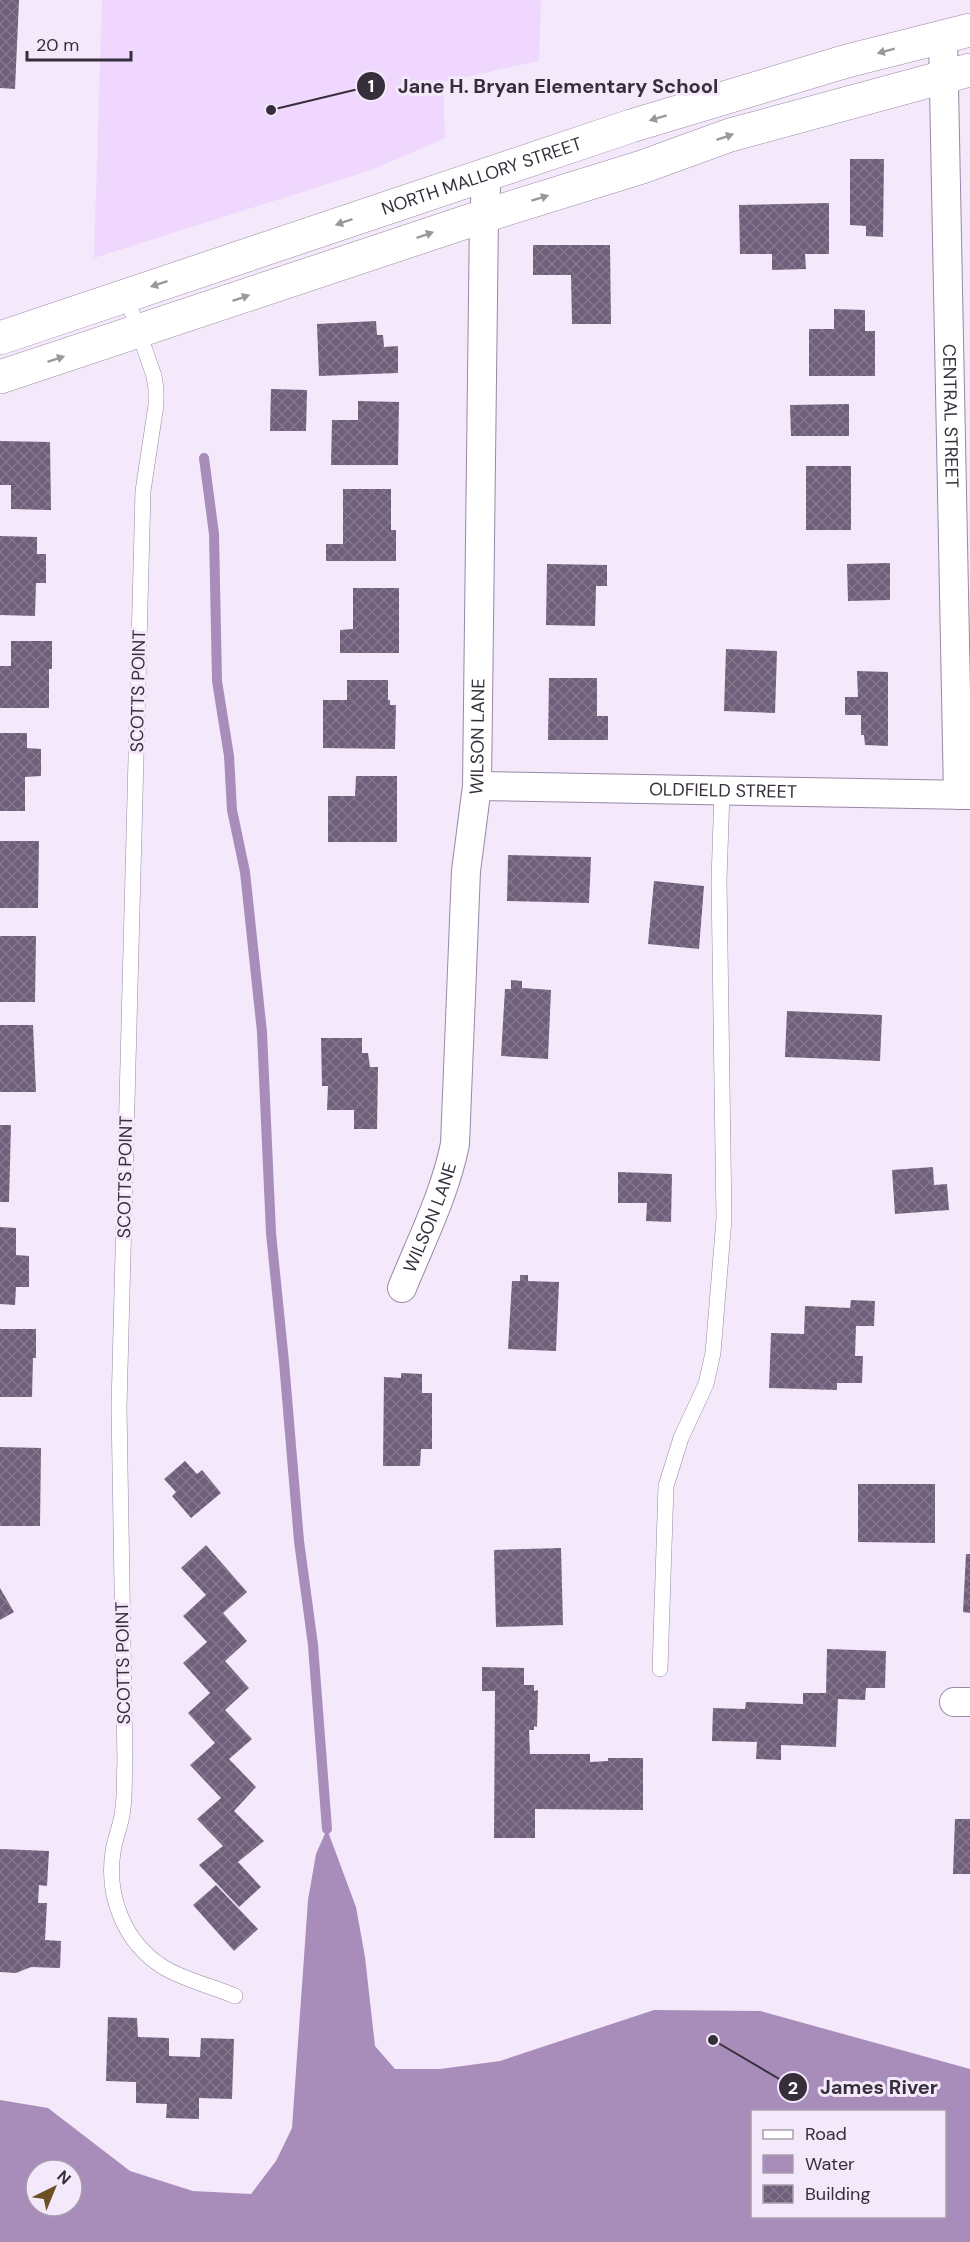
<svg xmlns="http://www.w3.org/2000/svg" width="970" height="2242" viewBox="0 0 970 2242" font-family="'DM Sans',sans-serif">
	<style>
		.built { fill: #efd7fe }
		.water { fill: #a88cba; fill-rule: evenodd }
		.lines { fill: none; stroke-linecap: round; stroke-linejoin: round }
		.stream { stroke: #a88cba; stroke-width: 10 }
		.building { fill: url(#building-cross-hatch) }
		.lane-casing { stroke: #9988a4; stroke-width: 16 }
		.street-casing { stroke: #9988a4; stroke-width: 30 }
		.secondary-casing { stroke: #9988a4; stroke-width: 34 }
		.lane { stroke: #fff; stroke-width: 15 }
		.street { stroke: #fff; stroke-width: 28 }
		.secondary { stroke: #fff; stroke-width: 33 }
		.oneway { fill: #9a979d }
		.labels { text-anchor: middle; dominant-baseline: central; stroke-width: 6; stroke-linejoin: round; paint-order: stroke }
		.street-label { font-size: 18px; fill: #362f3b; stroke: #f4e8fb }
		.leader { fill: none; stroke: #362f3b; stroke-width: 2 }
		.callout-dot { fill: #362f3b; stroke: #f4e8fb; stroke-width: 2 }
		.mark-label { font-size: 18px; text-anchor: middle; font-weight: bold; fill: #fff }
		.callout-label { font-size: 20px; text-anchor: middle; font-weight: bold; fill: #362f3b; stroke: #f4e8fb; stroke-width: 6; stroke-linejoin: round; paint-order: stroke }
	</style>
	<defs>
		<pattern id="building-cross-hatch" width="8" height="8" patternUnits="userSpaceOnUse" patternTransform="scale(1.5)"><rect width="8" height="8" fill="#705f7a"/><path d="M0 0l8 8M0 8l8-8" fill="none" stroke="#85788c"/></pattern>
	</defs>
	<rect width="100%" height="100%" fill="#f4e8fb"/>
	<path class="built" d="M102,0H541L539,61L443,82L445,138L371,170L94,258Z"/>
	<path class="water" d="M327,1829L356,1907L365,1957L375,2046L395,2069H440L500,2061L654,2010L760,2011L970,2069V2242H0V2100L48,2108L130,2171L193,2191L251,2194L276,2161L292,2128L308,1900L316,1854ZM752,2112H944V2216H752ZM36,2170H72V2206H36Z"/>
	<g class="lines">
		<path class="stream" d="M204,458L214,534L217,681L229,756L232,810L245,872L262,1032L271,1233L284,1362L299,1541L313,1645L327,1829"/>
	</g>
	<path class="building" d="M0,0H19L15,89L0,88Z
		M850,159H884L883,237L866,236V226L850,225Z
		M829,203V254H805L806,269L772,270V254H740L739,205Z
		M533,245H610L611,324H572L571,275H533Z
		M834,309L865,310V331H875V376H809V329H834Z
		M376,321L377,335H383L384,347L398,346V373L319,376L317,324Z
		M271,389L307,390L306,431H270Z
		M358,401L399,402L398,465H331L332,420H358Z
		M849,404V436H791L790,405Z
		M0,441L50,442L51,510L11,509V485H0Z
		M806,466H851V530H806Z
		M343,489H391V530H396V561H326V544H343Z
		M0,536L37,537V554H46V583H36L35,616L0,615Z
		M890,563V600L848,601L847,564Z
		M547,564L607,565V586H596L595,626L546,625Z
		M353,588H399V653H340V630L353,629Z
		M11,641H52V669H49V708H0V666H11Z
		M726,649L777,651L775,713L724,711Z
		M857,671L888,672V746L865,745L864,735H861V715H845V697H858Z
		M549,678H597V716H608V740H548Z
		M347,680H388V700H390V705H396L395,749L323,748V700H347Z
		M0,733H27V748L41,749V776L25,777V811H0Z
		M356,776H397V842H328V796H355Z
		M0,841H39L38,908H0Z
		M508,855L591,857L589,903L507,901Z
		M654,881L704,886L699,949L648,944Z
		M0,936H36L35,1002H0Z
		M511,980L522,981V988L551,990L548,1059L501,1056L505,989H511Z
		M787,1011L882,1015L880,1061L785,1057Z
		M0,1025H33L36,1092H0Z
		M321,1038H362V1053H368L370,1067H378L377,1129H354V1110H327L328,1086H322Z
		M0,1125H11L9,1202H0Z
		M933,1167L934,1185L947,1184L949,1210L895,1214L892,1170Z
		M618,1172L672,1174L671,1222L646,1221L647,1203H618Z
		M0,1227L16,1228V1255L29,1256V1287H16L15,1305L0,1304Z
		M520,1275H528V1281L559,1282L556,1351L508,1349L512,1281H520Z
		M851,1300L875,1301L874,1326H856L855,1356H863L862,1383H837V1390L769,1388L771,1333L804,1334L805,1306L850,1308Z
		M0,1329H36V1358H33L32,1397H0Z
		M401,1373L422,1374V1393H432V1449H421L420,1466H383L384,1377L401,1378Z
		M0,1447L41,1448L40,1526H0Z
		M185,1461L197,1474L202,1470L221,1493L191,1518L172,1496L176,1492L164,1479Z
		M858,1484H935V1543L858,1542Z
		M206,1545L247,1592L223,1613L247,1641L225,1661L249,1688L225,1710L252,1739L229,1759L256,1787L234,1811L264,1841L238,1862L261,1887L239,1907L199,1865L223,1846L197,1819L221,1798L190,1765L215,1743L188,1713L210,1693L183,1663L207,1642L183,1616L206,1595L181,1568Z
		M561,1548L563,1625L496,1627L494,1550Z
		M966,1554H970V1613L963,1612Z
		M0,1588L14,1612L0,1620Z
		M827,1649L886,1651L885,1688H866L865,1700L838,1699L836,1747L781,1745V1760L756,1759L757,1742L712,1741L713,1708L745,1709L746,1702L803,1704V1693H826Z
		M482,1667L524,1668V1685H534V1691L538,1690L537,1727L534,1726V1730H529L530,1754H590V1762L608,1761V1758H643V1810L535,1809V1838H494L495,1691H482Z
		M955,1819H970V1874H953Z
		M0,1849L49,1851L47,1886L39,1885L38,1903H47L45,1940L61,1941L60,1968L31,1967L16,1973L0,1972Z
		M216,1885L258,1929L234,1951L193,1905Z
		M108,2017L137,2018L138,2037L169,2038V2056L200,2057L201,2038L234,2039L232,2099L199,2098V2119L166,2118L167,2104L136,2103V2082L106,2081Z"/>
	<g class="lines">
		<g class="lane-casing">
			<path id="lane" d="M126,295L154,376L156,389V405L143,491L119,1407L125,1762C124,1777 125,1793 123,1808C122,1823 115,1837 113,1852C106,1897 125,1943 163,1967C182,1979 214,1987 235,1996
				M660,1669L666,1486L681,1438L706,1384L713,1353L724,1219L719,880L722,792"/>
		</g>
		<g class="street-casing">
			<g id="street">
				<path id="s1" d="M943,36L958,795"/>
				<path id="s2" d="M477,786L970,795"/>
				<path id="s3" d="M402,1288C421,1241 445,1194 455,1144L466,871L477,786L484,216L487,174"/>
				<path d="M954,1702H970"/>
			</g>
		</g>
		<g class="secondary-casing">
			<g id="secondary">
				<path id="s4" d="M0,338L631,126L847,61L970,30"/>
				<path d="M0,377L484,216L642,167L730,135L970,70"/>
			</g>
		</g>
		<use href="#lane" class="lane"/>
		<use href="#street" class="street"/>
		<use href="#secondary" class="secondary"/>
	</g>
	<defs><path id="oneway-solid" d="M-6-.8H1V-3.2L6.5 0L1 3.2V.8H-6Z" transform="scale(1.5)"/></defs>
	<g class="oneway">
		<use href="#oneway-solid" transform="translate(886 51) rotate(165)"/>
		<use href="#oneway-solid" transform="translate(658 118) rotate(163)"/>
		<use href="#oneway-solid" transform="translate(725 137) rotate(-19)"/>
		<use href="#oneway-solid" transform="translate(540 198) rotate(-17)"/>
		<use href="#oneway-solid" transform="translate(344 222) rotate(161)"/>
		<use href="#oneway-solid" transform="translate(425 235) rotate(-19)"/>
		<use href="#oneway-solid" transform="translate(159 284) rotate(162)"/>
		<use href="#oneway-solid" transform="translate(241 298) rotate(-19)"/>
		<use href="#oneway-solid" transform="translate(56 359) rotate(-18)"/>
	</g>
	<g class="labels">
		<g class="street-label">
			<text stroke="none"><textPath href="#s4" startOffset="508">NORTH MALLORY STREET</textPath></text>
			<text stroke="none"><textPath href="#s1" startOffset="380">CENTRAL STREET</textPath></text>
			<text transform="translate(138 691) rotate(-89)">SCOTTS POINT</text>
			<text stroke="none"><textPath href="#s3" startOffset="562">WILSON LANE</textPath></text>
			<text stroke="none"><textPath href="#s2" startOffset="246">OLDFIELD STREET</textPath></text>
			<text transform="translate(125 1177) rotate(-89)">SCOTTS POINT</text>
			<text stroke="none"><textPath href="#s3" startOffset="76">WILSON LANE</textPath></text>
			<text transform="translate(123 1663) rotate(-91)">SCOTTS POINT</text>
		</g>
	</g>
	<path class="leader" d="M271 110L371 86M713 2040L793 2087"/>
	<g class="callout-dot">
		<circle cx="271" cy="110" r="6"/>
		<circle cx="713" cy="2040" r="6"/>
		<circle cx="371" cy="86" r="15"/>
		<circle cx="793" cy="2087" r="15"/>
	</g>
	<g class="mark-label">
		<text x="371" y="92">1</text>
		<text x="793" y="2094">2</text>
	</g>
	<g class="callout-label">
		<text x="558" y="93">Jane H. Bryan Elementary School</text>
		<text x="879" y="2094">James River</text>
	</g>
	<rect x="751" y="2110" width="195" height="108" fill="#f4e8fb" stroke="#a89eae" stroke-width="1.5"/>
	<rect x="763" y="2130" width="30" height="9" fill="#ffffff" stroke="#a89eae" stroke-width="1.5"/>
	<text x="805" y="2140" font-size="18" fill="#362f3b">Road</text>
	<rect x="763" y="2155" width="30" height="18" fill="#a88cba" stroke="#a89eae" stroke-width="1.5"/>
	<text x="805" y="2170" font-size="18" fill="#362f3b">Water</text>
	<rect x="763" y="2185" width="30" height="18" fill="url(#building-cross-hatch)" stroke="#a89eae" stroke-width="1.5"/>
	<text x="805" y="2200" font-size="18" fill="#362f3b">Building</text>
	<g transform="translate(54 2188) rotate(43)"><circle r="28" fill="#f4e8fb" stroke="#a89eae" stroke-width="1.5"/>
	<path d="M0-4.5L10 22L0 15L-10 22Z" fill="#6e4f24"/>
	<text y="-9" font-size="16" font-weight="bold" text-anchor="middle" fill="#362f3b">N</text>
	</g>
	<path d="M27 51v9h104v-9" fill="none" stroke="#362f3b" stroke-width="3"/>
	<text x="36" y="51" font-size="18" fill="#362f3b" stroke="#f4e8fb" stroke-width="4.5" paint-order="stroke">20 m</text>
</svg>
